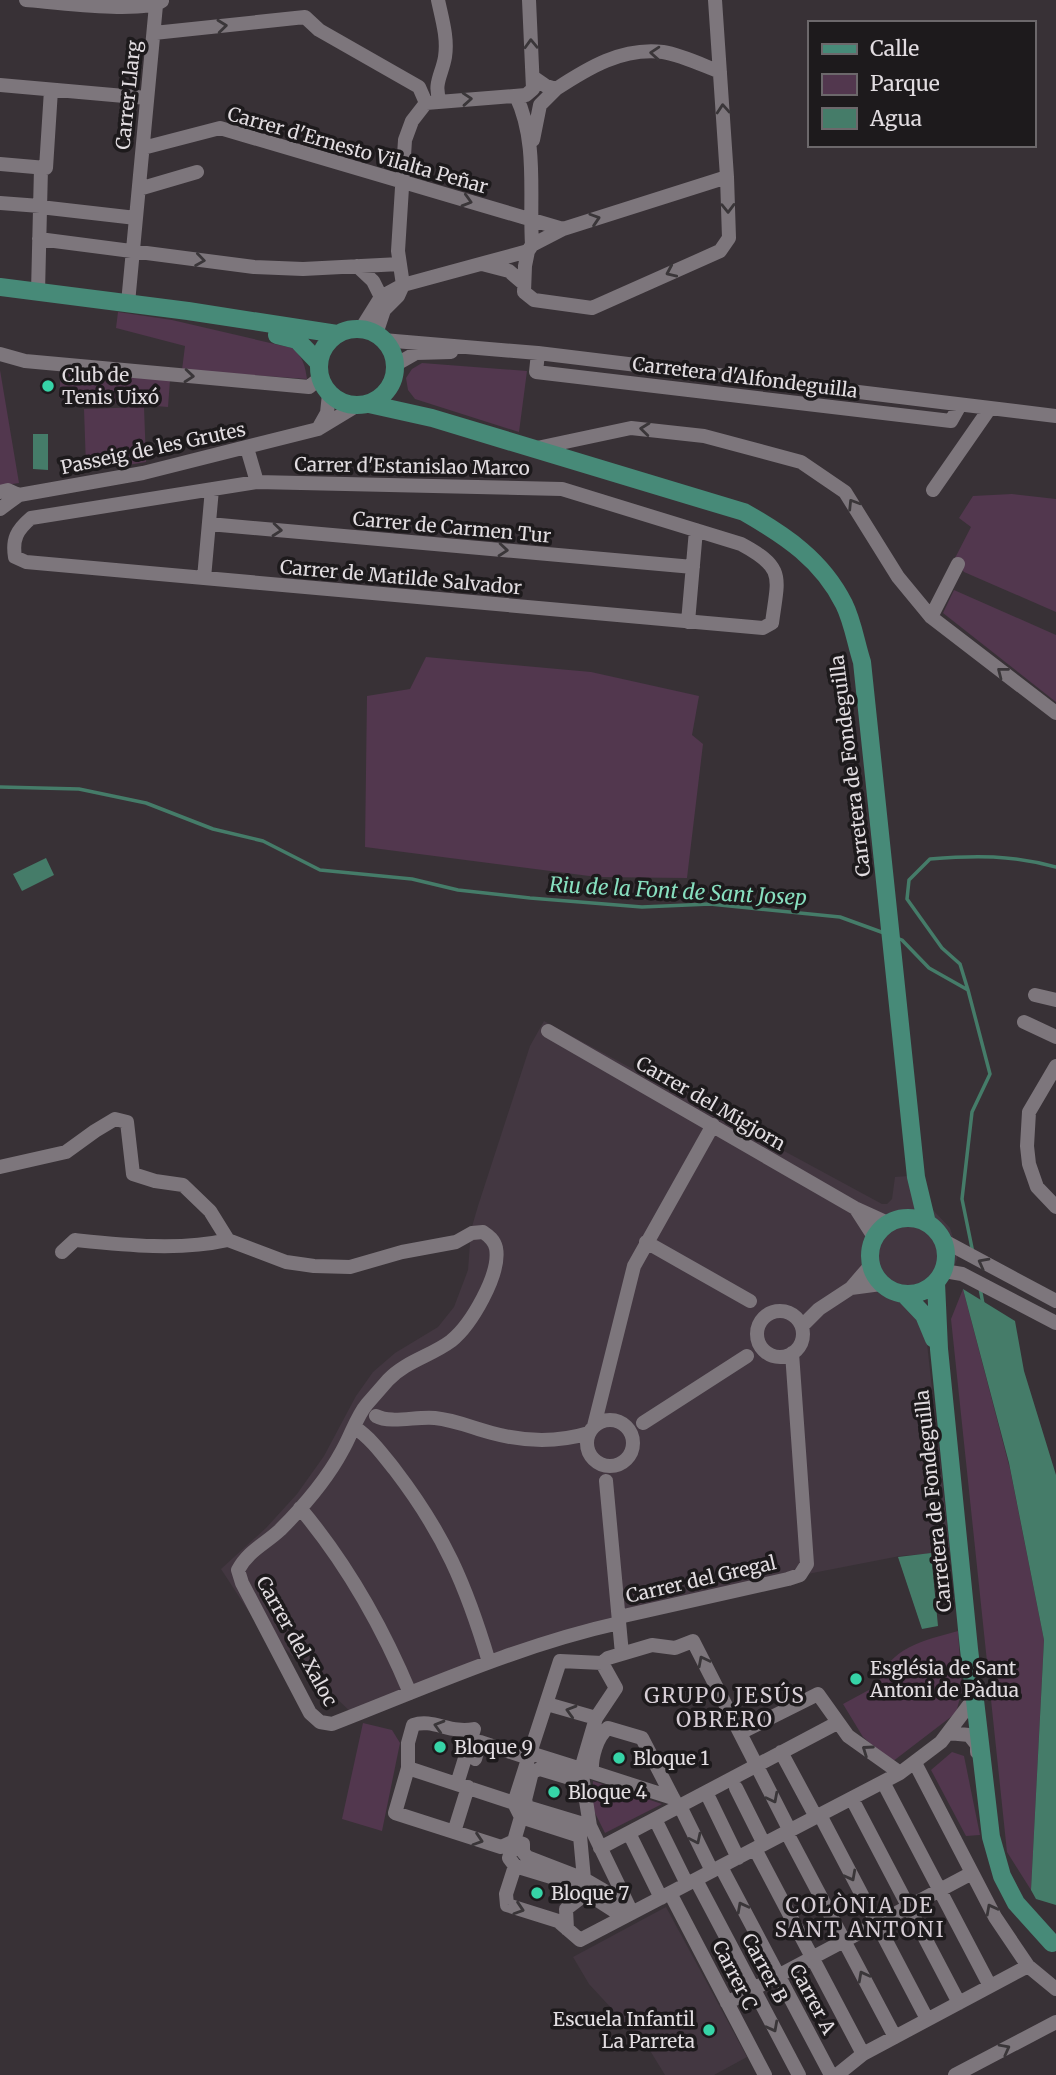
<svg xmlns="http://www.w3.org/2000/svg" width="1056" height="2075" viewBox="0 0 1056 2075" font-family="Merriweather,serif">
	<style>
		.built { fill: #433741 }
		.green { fill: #52374e }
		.water { fill: #457c69 }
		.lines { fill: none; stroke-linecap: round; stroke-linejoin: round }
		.stream { stroke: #457c69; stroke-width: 3.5 }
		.minor { stroke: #7d767c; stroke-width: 14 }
		.major { stroke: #478a78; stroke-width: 18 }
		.oneway { stroke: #3a3639 }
		.poi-dot { fill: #36d4a7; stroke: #1d1a1c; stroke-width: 2.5 }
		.labels { text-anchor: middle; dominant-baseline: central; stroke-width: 7; stroke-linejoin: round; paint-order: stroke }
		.street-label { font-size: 19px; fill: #e2dde1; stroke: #1d1a1c }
		.poi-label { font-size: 19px; fill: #e2dde1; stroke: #1d1a1c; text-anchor: start }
		.water-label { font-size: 21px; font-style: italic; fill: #87dfbf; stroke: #1d1a1c }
		.neighbourhood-label { font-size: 21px; letter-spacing: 2px; fill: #d6cdd5; stroke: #1d1a1c }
	</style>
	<rect width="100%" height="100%" fill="#383136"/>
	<path class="built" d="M544,1021L882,1204H887L892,1199L895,1177L922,1175L933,1210L950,1228L957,1251V1259L950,1278L939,1290L922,1298L950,1552L900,1556L792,1577L631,1615L441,1681L359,1720L253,1618L221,1569L266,1528L297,1494L324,1456L356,1396L373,1372L395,1353L438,1327L454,1307L468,1270L471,1230L478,1206L530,1046Z
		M666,1907L747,2057L714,2075H665L649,2049L589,1984L573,1957Z"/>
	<path class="green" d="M118,312L172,320L292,348C303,357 305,365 307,379L182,370L185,346L116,328Z
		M422,363L527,371L519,432L415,399L408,390L406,378L412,369Z
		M0,370L19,483L0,486Z
		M61,371L170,380L168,407L59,398Z
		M144,407L146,462L116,467H86L84,409Z
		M1012,494L1056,499V612L964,572L954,560L971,527L959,518L973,496Z
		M954,590L1056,635V702L943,613Z
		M426,657L591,672L699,696L692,735L703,744L687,878L597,877L365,847L367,696L410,689Z
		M963,1289L1010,1469L1044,1640L1031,1890L1007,1852L951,1319Z
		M958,1631L962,1690L956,1713L892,1762L863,1737L843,1704L878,1685C887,1648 925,1640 958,1631Z
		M363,1723L392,1730L400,1743L382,1831L342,1819Z
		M952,1752L964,1756L980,1835L966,1836L931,1770Z
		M593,1781L662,1804L605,1833L593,1809Z"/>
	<path class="water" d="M33,434H48V470L33,469Z
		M46,858L54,875L22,891L13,874Z
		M963,1289L1015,1321L1024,1371L1056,1475V1905L1036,1899L1031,1890L1044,1640L1009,1463Z
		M931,1553L938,1626L922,1629L898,1557Z"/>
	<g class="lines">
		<path class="stream" d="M0,787L79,789L146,803L213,829L263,841L320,870L412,879L458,890L530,898L642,907L710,904L840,917L884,933
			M897,938L902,940L929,968L968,990L990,1074L972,1112L962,1199L973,1253
			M968,990L960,964L942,948L907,899L909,880L930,859C976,855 1011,855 1056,867
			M980,1288L983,1304"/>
		<path class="minor" d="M26,0C53,2 143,14 162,1
			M438,0C442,19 448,38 445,57C442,75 433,83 440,102
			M715,0L727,177L729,238L720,251L592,308L534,300L524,292L525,266L528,251L532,245L563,229L727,177
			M154,33L305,17L319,30L419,87L426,103L526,95L533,89L529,0
			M533,77L546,86L556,89C588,68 622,47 663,52C682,55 702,65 720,72
			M0,85L147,98
			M516,96C538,142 529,195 532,245
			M533,140L540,105L556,89
			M143,148L220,128L563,229
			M0,164L46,168L51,90
			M139,189L197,172
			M0,203L40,206
			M40,207L136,218
			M39,239L254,267L303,269L400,264
			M482,264L509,271L524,284
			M357,266L373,281L381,297
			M38,292L41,168
			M128,303L156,5
			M361,329L381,297L403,285L528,251
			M376,334L384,310L398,296L403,285L398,251L405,140L412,121L426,103
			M383,340L538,353L1056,416
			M538,353L536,372L951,421L960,405
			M0,354L25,361L309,387L320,378
			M395,365L416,353L451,352
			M318,429L327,413L329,394
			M247,448L257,482
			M537,448L631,428L704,436L801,462L845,492L898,577L931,617L1056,713
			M257,482L562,489L741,544C786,568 778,577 772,623L763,628L26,562L15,557C12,539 17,530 31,518Z
			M933,490L990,408
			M0,492L8,490L19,495
			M0,509L19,495L143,473L318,429L356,406
			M209,524L693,567
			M204,578L212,489
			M931,617L958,564
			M688,622L696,530
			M1035,995L1056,1000
			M1024,1022L1056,1037
			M548,1031L855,1208L888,1223
			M1056,1066L1029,1112L1027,1146L1029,1164L1037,1187L1056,1207
			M0,1167L66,1152L95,1131L115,1119L127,1122L133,1174L155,1181L183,1185L210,1211L228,1240L286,1262L314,1266L350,1267L402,1252L456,1242L472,1233L483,1232C489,1236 494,1240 496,1248C501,1274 471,1325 451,1341C431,1356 406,1361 388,1380C381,1388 374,1396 367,1404C356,1417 351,1436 342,1451C327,1479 303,1507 280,1530C265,1544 248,1551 238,1570L242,1583L310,1713L320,1722L332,1724C427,1687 520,1645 619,1623
			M856,1209L874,1237
			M944,1241L1056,1301
			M646,1242L750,1301
			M62,1252L75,1240C124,1245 179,1251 228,1240
			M944,1271L962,1274L1056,1323
			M851,1288L881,1284
			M757 1334a23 23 0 1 1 46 0a23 23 0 1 1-46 0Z
			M802,1326L819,1309L851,1288L870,1266
			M376,1416C391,1424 417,1416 435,1418C455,1420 473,1428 492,1433C525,1442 556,1443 589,1433
			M587 1443a23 23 0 1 1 46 0a23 23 0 1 1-46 0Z
			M643,1423L747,1356
			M594,1426L634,1266L713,1125
			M354,1427C371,1438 383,1455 395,1470C444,1534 466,1585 489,1662
			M606,1481L622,1654
			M300,1508C347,1564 382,1626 410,1693
			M619,1617L788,1579L800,1575L807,1564L792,1353
			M602,1663L616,1688L596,1718L581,1769L590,1826L632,1913
			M547,1704L596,1718
			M740,1733L818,1694L848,1736L900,1773
			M948,1733L969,1735L977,1745V1752
			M781,1752L816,1817
			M530,1753L514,1803L521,1817L509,1858L515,1866L571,1883L624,1917
			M475,1759L480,1742L529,1758
			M915,1763L995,1917L1028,1966L1056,1989
			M408,1768V1743L413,1725C433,1718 450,1734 474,1729L457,1784
			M581,1769L530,1753L560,1661L602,1663L608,1658L652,1645L675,1648L693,1641L790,1831
			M583,1782L540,1769L532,1772L525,1800L527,1807L590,1826
			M883,1782L990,1986
			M736,1788L764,1844
			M706,1792L738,1858
			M673,1798L592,1772C591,1758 597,1736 608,1728L642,1738L673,1798L678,1807
			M852,1799L959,2003
			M680,1806L712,1871
			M820,1815L927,2019
			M655,1819L687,1884
			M454,1832L468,1787
			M629,1833L661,1898
			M787,1833L895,2037
			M514,1841L501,1847L395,1813L408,1768L514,1803
			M514,1841L523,1844V1852L527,1857L584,1879L580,1836L521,1817
			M600,1848L837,1723
			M755,1849L863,2054
			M515,1866L506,1894L507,1905L558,1921L580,1940L900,1773L941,1742L969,1705
			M721,1867L831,2075
			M584,1879L627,1904
			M696,1880L799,2075
			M670,1893L765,2075
			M567,1929L566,1909L587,1893
			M727,2003L972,1873
			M837,2075L863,2054L1028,1966
			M955,2075L1056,2022"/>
		<path class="major" d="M0,287L188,311L337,334
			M319 367a38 38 0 1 1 76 0a38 38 0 1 1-76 0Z
			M277,335L297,340L319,363
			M369,404L432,418L744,512C786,536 822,560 844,604C853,622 856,644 862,662L916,1177L927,1223
			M870 1256a38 38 0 1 1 76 0a38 38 0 1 1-76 0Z
			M936,1283L939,1349L969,1649L991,1837L1002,1876L1016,1903L1052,1943
			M905,1295L924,1315L934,1339"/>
	</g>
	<defs><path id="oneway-chevron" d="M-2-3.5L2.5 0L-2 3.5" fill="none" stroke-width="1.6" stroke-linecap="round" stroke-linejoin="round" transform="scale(1.75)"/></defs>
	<g class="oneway">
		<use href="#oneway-chevron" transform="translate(222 26) rotate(-6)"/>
		<use href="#oneway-chevron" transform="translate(531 44) rotate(-92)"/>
		<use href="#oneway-chevron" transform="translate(655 53) rotate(-176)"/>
		<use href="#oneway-chevron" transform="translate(467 99) rotate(-4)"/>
		<use href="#oneway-chevron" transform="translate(723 109) rotate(-94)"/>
		<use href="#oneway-chevron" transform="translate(467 201) rotate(16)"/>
		<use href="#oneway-chevron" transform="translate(728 208) rotate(89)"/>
		<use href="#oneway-chevron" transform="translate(595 219) rotate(-18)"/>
		<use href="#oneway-chevron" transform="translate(200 260) rotate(8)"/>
		<use href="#oneway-chevron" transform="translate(671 272) rotate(156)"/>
		<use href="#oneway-chevron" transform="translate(189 376) rotate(5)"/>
		<use href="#oneway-chevron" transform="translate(645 429) rotate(-174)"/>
		<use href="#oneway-chevron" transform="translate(853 504) rotate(-122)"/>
		<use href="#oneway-chevron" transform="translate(277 530) rotate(5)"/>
		<use href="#oneway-chevron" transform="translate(503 550) rotate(5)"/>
		<use href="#oneway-chevron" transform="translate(1002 672) rotate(-142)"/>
		<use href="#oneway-chevron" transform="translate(983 1263) rotate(-152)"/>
		<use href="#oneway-chevron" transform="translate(703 1661) rotate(-117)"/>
		<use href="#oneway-chevron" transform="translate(571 1711) rotate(-164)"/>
		<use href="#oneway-chevron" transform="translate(439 1726) rotate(-164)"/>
		<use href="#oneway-chevron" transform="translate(867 1750) rotate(-145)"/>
		<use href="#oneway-chevron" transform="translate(773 1798) rotate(63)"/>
		<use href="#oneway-chevron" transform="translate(696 1839) rotate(64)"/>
		<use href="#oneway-chevron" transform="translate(478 1840) rotate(18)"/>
		<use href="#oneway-chevron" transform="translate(851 1876) rotate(62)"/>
		<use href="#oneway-chevron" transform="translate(742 1907) rotate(-118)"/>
		<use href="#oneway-chevron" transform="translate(519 1909) rotate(18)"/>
		<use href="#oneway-chevron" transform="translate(991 1909) rotate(-118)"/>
		<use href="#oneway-chevron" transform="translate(863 1976) rotate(-118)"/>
		<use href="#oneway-chevron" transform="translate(773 2027) rotate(62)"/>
		<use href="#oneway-chevron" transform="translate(1005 2049) rotate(-28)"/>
	</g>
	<g class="poi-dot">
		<circle cx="48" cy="386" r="7"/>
		<circle cx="856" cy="1679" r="7"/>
		<circle cx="440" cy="1747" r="7"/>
		<circle cx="619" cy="1758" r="7"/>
		<circle cx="554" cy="1792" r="7"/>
		<circle cx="537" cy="1893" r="7"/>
		<circle cx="709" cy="2030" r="7"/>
	</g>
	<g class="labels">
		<g class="street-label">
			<text transform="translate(128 95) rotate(-84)">Carrer Llarg</text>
			<text transform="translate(358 150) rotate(16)">Carrer d'Ernesto Vilalta Peñar</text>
			<text transform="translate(745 377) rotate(7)">Carretera d'Alfondeguilla</text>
			<text transform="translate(153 448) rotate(-12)">Passeig de les Grutes</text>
			<text transform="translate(412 466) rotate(1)">Carrer d'Estanislao Marco</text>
			<text transform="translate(452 527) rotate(5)">Carrer de Carmen Tur</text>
			<text transform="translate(401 577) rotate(5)">Carrer de Matilde Salvador</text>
			<text transform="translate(850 766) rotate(-97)">Carretera de Fondeguilla</text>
			<text transform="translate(711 1103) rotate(30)">Carrer del Migjorn</text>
			<text transform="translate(933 1501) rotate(-96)">Carretera de Fondeguilla</text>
			<text transform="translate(701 1579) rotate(-13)">Carrer del Gregal</text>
			<text transform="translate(297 1641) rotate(61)">Carrer del Xaloc</text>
			<text transform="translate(765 1968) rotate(62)">Carrer B</text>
			<text transform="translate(735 1975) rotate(63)">Carrer C</text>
			<text transform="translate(813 1999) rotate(62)">Carrer A</text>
		</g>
		<g class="poi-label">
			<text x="62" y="375">Club de<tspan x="62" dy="22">Tenis Uixó</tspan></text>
			<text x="870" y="1668">Església de Sant<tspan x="870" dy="22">Antoni de Pàdua</tspan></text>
			<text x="454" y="1747">Bloque 9</text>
			<text x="633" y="1758">Bloque 1</text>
			<text x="568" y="1792">Bloque 4</text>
			<text x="551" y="1893">Bloque 7</text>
			<text x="695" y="2019" text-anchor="end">Escuela Infantil<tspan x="695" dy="22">La Parreta</tspan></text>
		</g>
		<g class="water-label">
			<text transform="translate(678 891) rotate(3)">Riu de la Font de Sant Josep</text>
		</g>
		<g class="neighbourhood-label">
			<text x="725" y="1695">GRUPO JESÚS<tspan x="725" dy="24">OBRERO</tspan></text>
			<text x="860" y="1905">COLÒNIA DE<tspan x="860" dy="24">SANT ANTONI</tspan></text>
		</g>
	</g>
	<rect x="808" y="21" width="228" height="126" fill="#1d1a1c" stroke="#6c686b" stroke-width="2"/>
	<rect x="822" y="44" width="35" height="10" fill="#478a78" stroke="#6c686b" stroke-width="2"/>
	<text x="870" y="56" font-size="21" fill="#e2dde1">Calle</text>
	<rect x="822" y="74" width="35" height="21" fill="#52374e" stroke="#6c686b" stroke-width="2"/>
	<text x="870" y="91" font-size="21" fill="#e2dde1">Parque</text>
	<rect x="822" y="108" width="35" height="21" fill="#457c69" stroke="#6c686b" stroke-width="2"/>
	<text x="870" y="126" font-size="21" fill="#e2dde1">Agua</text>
</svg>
